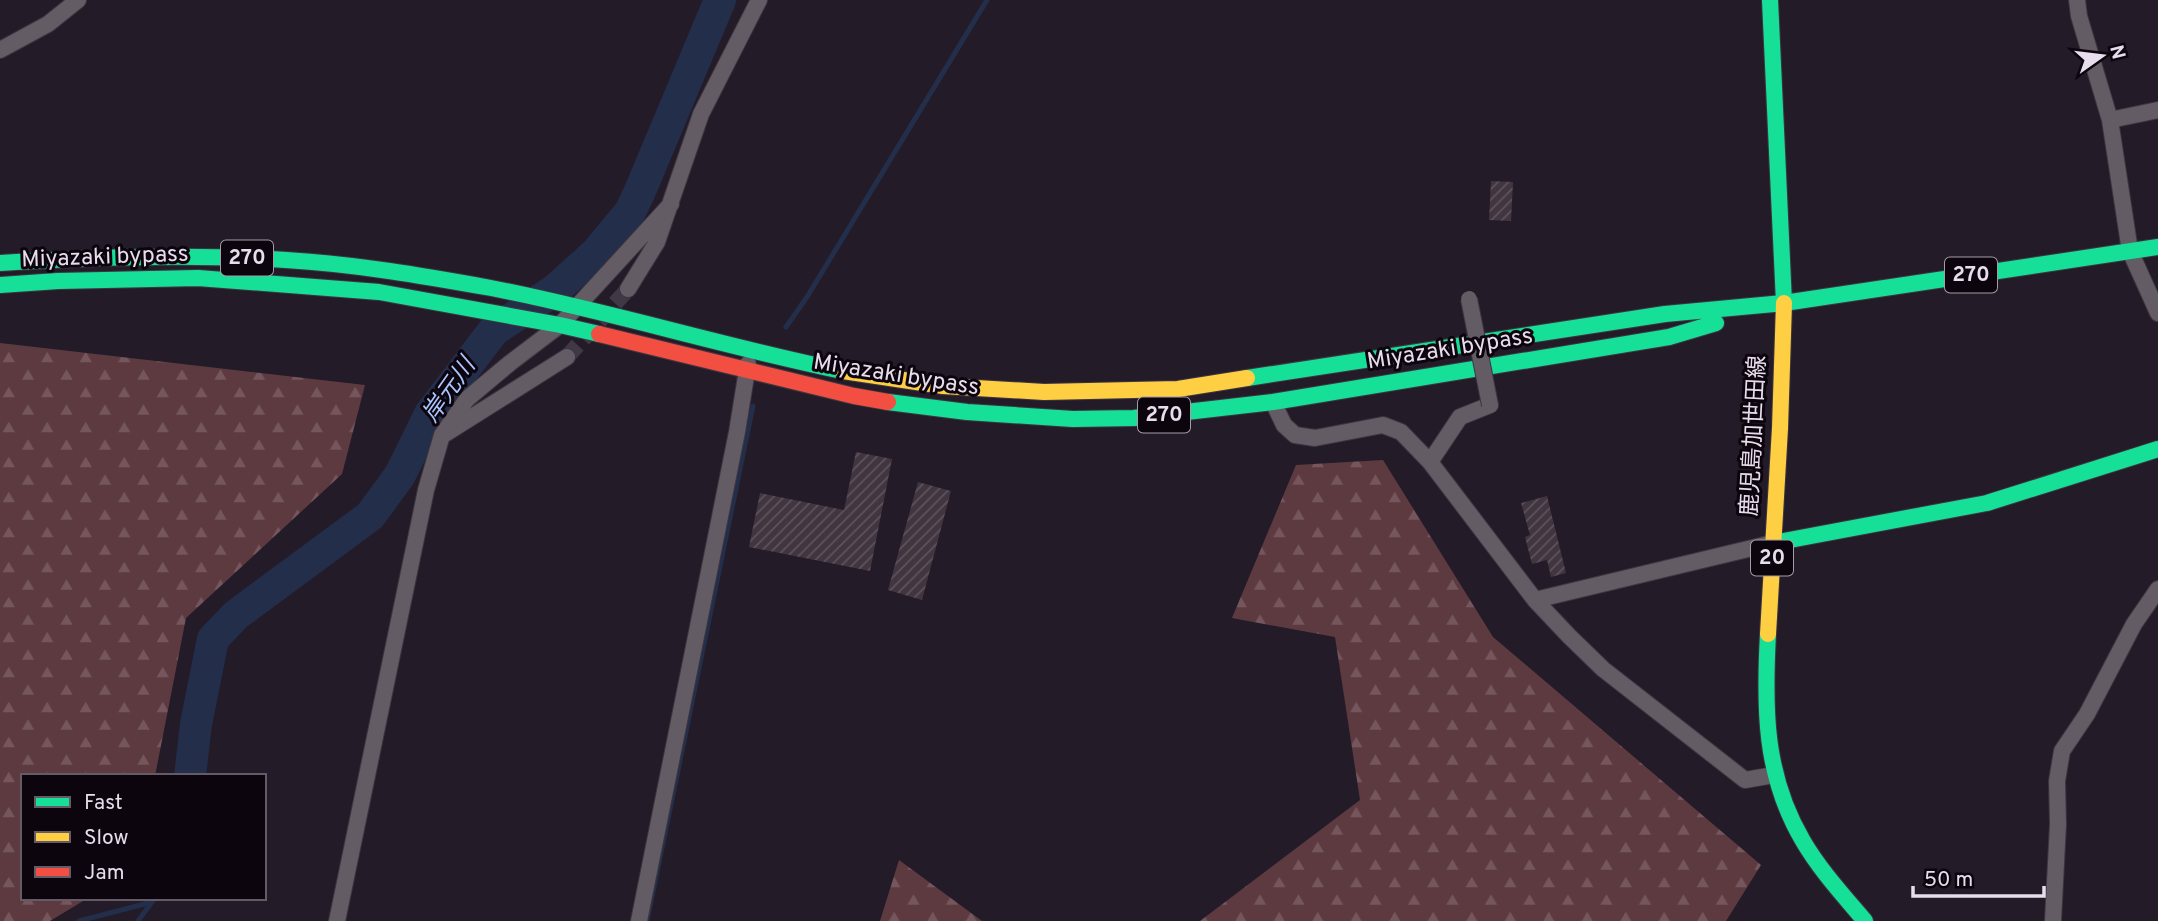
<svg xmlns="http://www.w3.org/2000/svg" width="2158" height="921" viewBox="0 0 2158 921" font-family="Overpass,'Noto Sans JP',sans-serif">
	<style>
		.forest { fill: url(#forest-firs) }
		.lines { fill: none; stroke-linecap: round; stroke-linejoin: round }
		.stream { stroke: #232e4a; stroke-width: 5 }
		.river { stroke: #232e4a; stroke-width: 32 }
		.building { fill: url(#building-hatch) }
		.street-tunnel { stroke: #413845; stroke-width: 16; stroke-dasharray: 16 8; stroke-linecap: butt }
		.street-casing { stroke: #3d3640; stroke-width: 18 }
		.fast-casing { stroke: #3d3640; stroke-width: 18 }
		.slow-casing { stroke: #3d3640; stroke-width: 18 }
		.jam-casing { stroke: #3d3640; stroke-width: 18 }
		.street { stroke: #635c65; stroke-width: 16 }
		.fast { stroke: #16e098; stroke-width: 16 }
		.slow { stroke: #ffcf43; stroke-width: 16 }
		.jam { stroke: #f24e42; stroke-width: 16 }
		.street-bridge-casing { stroke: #3d3640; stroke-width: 18; stroke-linecap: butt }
		.street-bridge { stroke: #635c65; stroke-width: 16 }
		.labels { text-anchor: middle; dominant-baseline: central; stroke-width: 6; stroke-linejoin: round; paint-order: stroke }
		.shield { fill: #0c050e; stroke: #a69ca9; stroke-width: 2 }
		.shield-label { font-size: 21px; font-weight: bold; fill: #e8ddec }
		.street-label { font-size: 23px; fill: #e8ddec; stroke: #0c050e }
		.water-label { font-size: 24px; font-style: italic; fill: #abc6ff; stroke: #0c050e }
	</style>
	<defs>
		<pattern id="forest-firs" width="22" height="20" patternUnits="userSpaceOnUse" patternTransform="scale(1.75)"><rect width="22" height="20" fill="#5d3a40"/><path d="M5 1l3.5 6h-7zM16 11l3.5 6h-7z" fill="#74565c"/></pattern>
		<pattern id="building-hatch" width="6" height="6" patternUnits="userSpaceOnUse" patternTransform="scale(1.75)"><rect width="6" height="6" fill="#413640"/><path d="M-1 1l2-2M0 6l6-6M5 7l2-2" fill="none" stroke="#5c535c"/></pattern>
	</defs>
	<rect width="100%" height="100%" fill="#241b28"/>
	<path class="forest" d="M0,343L365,385L342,474L186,618L155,776H23V898H88L50,921H0Z
		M1383,460L1493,637L1761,865L1726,921H1200L1360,800L1335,637L1232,618L1296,465Z
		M899,860L982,921H880Z"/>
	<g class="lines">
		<path class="stream" d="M786,327L807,297L987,0
			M79,921L152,902L155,898
			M138,921L152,902
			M647,921L753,406"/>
		<path class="river" d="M190,776L196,724L213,639L236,615L370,516L400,475L430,414L494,330L555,290L596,253L630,212L640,191L720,0"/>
	</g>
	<path class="building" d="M1491,181L1513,182L1511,221L1489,220Z
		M856,452L892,459L870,571L749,547L760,493L844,510Z
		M918,482L951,491L922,600L888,590Z
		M1547,496L1566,573L1551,577L1547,560L1532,564L1525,537L1530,535L1521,503Z"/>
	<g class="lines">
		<path class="street-tunnel" d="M567,357L628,289"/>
		<g class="street-casing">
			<path id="street" d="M2077,0L2079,16L2110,120L2130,251L2158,313
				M0,50L48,24L78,0
				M2110,120L2158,110
				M628,289L657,242L701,114L759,0
				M1273,402L1284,425L1295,435L1315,438L1383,425L1401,432L1430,462L1535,600L1569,636L1603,669L1745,780L1774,775
				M445,434L567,357
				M1430,462L1460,417L1490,405
				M1535,600L1773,543
				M337,921L426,490L442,435L467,399L510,363L560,325L671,204
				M639,921L737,432L748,364
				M2053,921L2058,824L2057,781L2062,751L2087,714L2134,624L2158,589"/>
		</g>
		<g class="fast-casing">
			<path id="fast" d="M1770,0L1784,303
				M0,263C95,257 191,254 286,260C355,264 424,276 491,288C610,311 725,347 843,371
				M0,285L58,281L198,278L379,292L560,325L599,334
				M1247,378L1665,314L1784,303L2158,247
				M888,402L967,412L1073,419L1134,418L1273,402L1669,337L1716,323
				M1773,543L1987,503L2158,449
				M1768,634C1764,708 1764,775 1803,841C1820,870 1843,895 1865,921"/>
		</g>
		<g class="slow-casing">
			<path id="slow" d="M843,371L943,386L1044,392L1178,389L1247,378
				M1768,634L1780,428L1784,303"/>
		</g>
		<g class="jam-casing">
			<path id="jam" d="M599,334L854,396L888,402"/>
		</g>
		<use href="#street" class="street"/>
		<use href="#fast" class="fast"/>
		<use href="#slow" class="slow"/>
		<use href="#jam" class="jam"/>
		<g class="street-bridge-casing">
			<path id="street-bridge" d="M1469,299L1490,405"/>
		</g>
		<use href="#street-bridge" class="street-bridge"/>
	</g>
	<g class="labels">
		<g class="shield">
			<rect x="221" y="240.5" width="52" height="35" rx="5"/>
			<rect x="1945" y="257.5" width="52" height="35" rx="5"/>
			<rect x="1138" y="397.5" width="52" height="35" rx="5"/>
			<rect x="1751" y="540.5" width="42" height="35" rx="5"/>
		</g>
		<g class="shield-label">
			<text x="247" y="258">270</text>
			<text x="1971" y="275">270</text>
			<text x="1164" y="415">270</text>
			<text x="1772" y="558">20</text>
		</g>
		<g class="street-label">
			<text transform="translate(105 258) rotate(-2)">Miyazaki bypass</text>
			<text transform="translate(1450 350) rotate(-9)">Miyazaki bypass</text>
			<text transform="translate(896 376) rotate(9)">Miyazaki bypass</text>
			<text transform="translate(1755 436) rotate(-87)">鹿児島加世田線</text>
		</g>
		<g class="water-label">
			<text transform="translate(450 391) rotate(-55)">岸元川</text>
		</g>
	</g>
	<rect x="21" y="774" width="245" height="126" fill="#0c050e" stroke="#645b67" stroke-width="2"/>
	<rect x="35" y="797" width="35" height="10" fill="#16e098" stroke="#645b67" stroke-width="2"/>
	<text x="84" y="809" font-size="21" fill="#e8ddec">Fast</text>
	<rect x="35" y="832" width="35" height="10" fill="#ffcf43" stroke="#645b67" stroke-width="2"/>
	<text x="84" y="844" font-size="21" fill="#e8ddec">Slow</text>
	<rect x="35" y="867" width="35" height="10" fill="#f24e42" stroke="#645b67" stroke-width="2"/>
	<text x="84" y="879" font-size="21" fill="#e8ddec">Jam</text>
	<g transform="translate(2102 56) rotate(76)" stroke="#0c050e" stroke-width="5" paint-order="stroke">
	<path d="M0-5L12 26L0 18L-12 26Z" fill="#e8ddec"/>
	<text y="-10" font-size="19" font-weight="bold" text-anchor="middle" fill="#e8ddec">N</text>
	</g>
	<path d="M1913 886v10h131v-10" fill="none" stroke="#e8ddec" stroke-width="3.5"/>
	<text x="1924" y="886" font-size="21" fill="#e8ddec" stroke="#0c050e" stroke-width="5" paint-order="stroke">50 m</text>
</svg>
